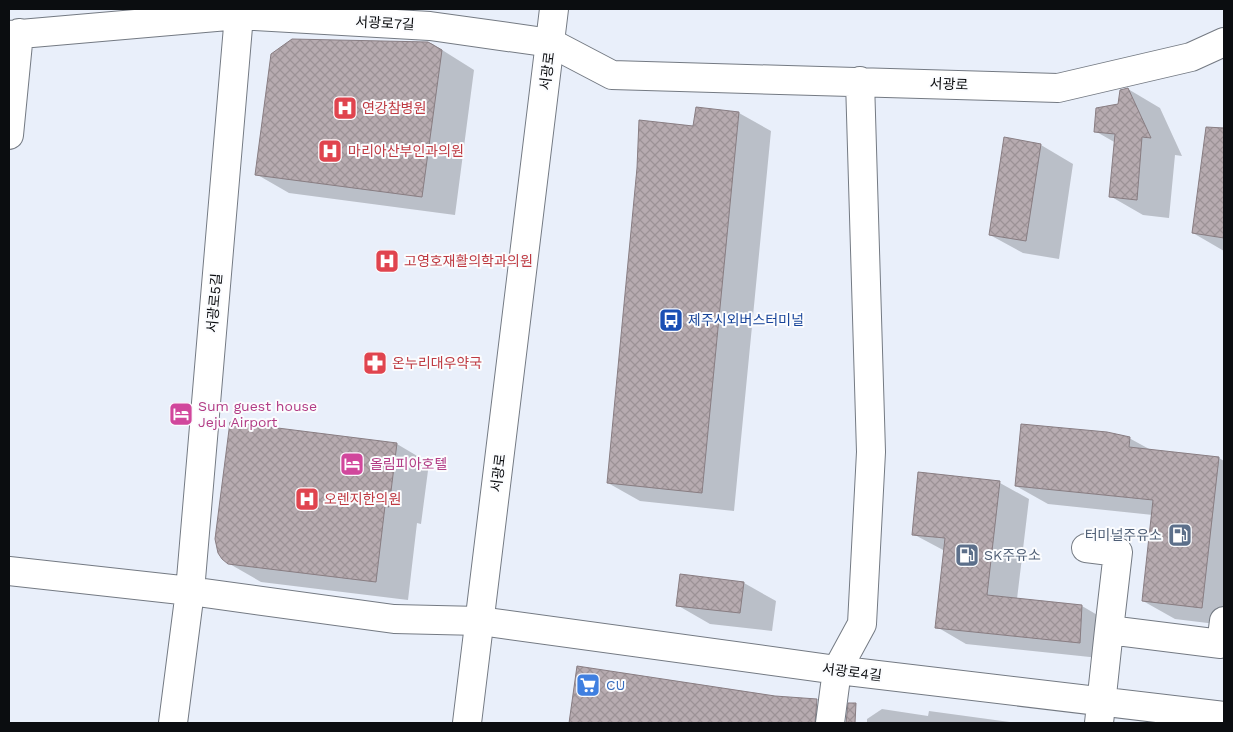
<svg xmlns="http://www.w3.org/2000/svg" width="1233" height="732" viewBox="0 0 1233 732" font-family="'Work Sans','Noto Sans KR',sans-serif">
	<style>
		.shadow { fill: #0003 }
		.building { fill: url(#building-cross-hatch); stroke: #887d82 }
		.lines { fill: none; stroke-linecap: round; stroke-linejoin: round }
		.minor-casing { stroke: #747a83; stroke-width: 30 }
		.major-casing { stroke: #747a83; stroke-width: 30 }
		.minor { stroke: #fff; stroke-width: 28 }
		.major { stroke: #fff; stroke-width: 28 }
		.labels { text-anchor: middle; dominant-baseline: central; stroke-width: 4; stroke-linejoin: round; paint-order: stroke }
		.street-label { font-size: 14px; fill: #0b0d10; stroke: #fbfcfe }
		.health-label { font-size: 14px; fill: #be3a42; stroke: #fbfcfe; text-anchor: start }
		.transit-label { font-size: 14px; fill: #164399; stroke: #fbfcfe; text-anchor: start }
		.hotel-label { font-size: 14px; fill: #b23c85; stroke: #fbfcfe; text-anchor: start }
		.service-label { font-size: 14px; fill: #4e5e75; stroke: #fbfcfe; text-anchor: end }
		.shop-label { font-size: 14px; fill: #366cbe; stroke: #fbfcfe; text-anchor: start }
	</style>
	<defs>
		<pattern id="building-cross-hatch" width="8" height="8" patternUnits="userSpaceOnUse" patternTransform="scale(1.25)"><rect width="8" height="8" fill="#b7abb0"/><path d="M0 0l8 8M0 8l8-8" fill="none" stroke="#9c9296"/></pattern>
	</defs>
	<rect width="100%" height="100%" fill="#e9effa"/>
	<path class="shadow" d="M292,40L431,43L474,70L455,215L289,193L256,174Z
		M1128,89L1160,108L1182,156L1175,155L1169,218L1143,215L1110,196L1116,143L1095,131L1119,105Z
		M739,113L771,131L734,511L640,501L608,483L694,128Z
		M1005,139L1041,145L1073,164L1059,259L1023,253L990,235Z
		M1204,156L1224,159V251L1193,233Z
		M1129,438L1151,450L1219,458L1224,461V625L1175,619L1143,601L1153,515L1048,504L1016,486Z
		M397,444L429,463L421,524L417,523L408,600L261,582L228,563Z
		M1000,483L1029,499L1017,599L1082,606L1111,623L1109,659L966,644L937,627L945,551L913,534Z
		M744,583L776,601L772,631L710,624L677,605Z
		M578,668L775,697L801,699L833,717L835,723H570Z
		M882,709L928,716L929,711L1017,723H867V719Z"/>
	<path class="building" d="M292,39L428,42L442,50L422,197L255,175L271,54Z
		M1128,88L1151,138L1142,137L1137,200L1109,197L1115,134L1094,132L1096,108L1118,104L1120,90Z
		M696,107L739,112L702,493L607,483L637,168L639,120L693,126Z
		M1206,127L1224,128V238L1192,233Z
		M1004,137L1041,144L1026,241L989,235Z
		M230,422L397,443L389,507L385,506L376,582L228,564L222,559L218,553L215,539Z
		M1021,424L1107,432L1130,437L1129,447L1219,457L1202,608L1142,601L1153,500L1015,486Z
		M918,472L1000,481L987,595L1082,605L1080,643L935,628L945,538L912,535Z
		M680,574L744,582L740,613L676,606Z
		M577,666L775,696L817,699L815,723H569Z
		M848,703H856L855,723H846Z"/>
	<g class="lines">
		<g class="minor-casing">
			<path id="minor" d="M9,35L239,15L430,26L551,43L612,75L1058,88L1191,57L1224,42
				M9,135L19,33
				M1086,548L1118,552L1109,630
				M9,571L190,591L394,619L480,621L837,670L1224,716
				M173,723L190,591L239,15
				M830,723L837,670L862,624L871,452L860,81
				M1099,723L1109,630L1221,644L1224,621"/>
		</g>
		<g class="major-casing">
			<path id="major" d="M467,723L554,9"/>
		</g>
		<use href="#minor" class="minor"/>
		<use href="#major" class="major"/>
	</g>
	<defs>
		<g id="hospital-square" transform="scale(1.25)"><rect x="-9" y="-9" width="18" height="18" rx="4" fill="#e0444e" stroke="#fbfcfe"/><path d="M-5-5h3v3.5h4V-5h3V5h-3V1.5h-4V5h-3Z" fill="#fff"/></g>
		<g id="bus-square" transform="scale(1.25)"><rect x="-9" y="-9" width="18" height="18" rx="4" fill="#1a4fb4" stroke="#fbfcfe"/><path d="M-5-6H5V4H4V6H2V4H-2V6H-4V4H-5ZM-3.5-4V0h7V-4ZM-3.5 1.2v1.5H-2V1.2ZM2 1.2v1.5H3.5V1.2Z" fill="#fff"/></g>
		<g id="pharmacy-square" transform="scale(1.25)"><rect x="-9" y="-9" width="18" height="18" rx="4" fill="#e0444e" stroke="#fbfcfe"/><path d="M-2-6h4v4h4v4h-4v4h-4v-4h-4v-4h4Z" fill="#fff"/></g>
		<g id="hotel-square" transform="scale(1.25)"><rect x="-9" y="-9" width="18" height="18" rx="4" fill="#d1479c" stroke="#fbfcfe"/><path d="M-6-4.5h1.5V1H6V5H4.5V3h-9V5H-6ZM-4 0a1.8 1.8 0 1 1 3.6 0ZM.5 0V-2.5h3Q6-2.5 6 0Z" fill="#fff"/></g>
		<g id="fuel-square" transform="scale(1.25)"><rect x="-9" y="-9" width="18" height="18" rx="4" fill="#5c6f8a" stroke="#fbfcfe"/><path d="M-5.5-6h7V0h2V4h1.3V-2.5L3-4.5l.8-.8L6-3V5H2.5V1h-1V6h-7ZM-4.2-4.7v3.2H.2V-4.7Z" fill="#fff"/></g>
		<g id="supermarket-square" transform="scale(1.25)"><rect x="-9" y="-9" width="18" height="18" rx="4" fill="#3f7fe0" stroke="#fbfcfe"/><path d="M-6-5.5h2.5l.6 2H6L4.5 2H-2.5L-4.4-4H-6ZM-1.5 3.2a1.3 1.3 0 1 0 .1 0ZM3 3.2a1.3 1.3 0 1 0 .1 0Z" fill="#fff"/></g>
	</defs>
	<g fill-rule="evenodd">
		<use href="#hospital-square" x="345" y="108"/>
		<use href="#hospital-square" x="330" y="151"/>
		<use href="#hospital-square" x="387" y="261"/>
		<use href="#bus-square" x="671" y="320"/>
		<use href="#pharmacy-square" x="375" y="363"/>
		<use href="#hotel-square" x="181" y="414"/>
		<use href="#hotel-square" x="352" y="464"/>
		<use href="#hospital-square" x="307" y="499"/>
		<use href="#fuel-square" x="1180" y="535"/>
		<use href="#fuel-square" x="967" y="555"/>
		<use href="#supermarket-square" x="588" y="685"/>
	</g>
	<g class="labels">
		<g class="street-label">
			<text transform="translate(385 23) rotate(3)">서광로7길</text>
			<text transform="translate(547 71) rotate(-83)">서광로</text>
			<text transform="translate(949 84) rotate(2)">서광로</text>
			<text transform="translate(214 303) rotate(-85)">서광로5길</text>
			<text transform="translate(498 473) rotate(-83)">서광로</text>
			<text transform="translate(852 672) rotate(7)">서광로4길</text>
		</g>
		<g class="health-label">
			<text x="362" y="108">연강참병원</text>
			<text x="348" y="151">마리아산부인과의원</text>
			<text x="404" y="261">고영호재활의학과의원</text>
			<text x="392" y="363">온누리대우약국</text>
			<text x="324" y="499">오렌지한의원</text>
		</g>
		<g class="transit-label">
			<text x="688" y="320">제주시외버스터미널</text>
		</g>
		<g class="hotel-label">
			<text x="198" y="406">Sum guest house<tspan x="198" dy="16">Jeju Airport</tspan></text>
			<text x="370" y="464">올림피아호텔</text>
		</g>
		<g class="service-label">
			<text x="1162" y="535">터미널주유소</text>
			<text x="984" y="555" text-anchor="start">SK주유소</text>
		</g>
		<g class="shop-label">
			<text x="606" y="685">CU</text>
		</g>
	</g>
	<rect width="1233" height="732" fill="none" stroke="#0b0d10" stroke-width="20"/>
</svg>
